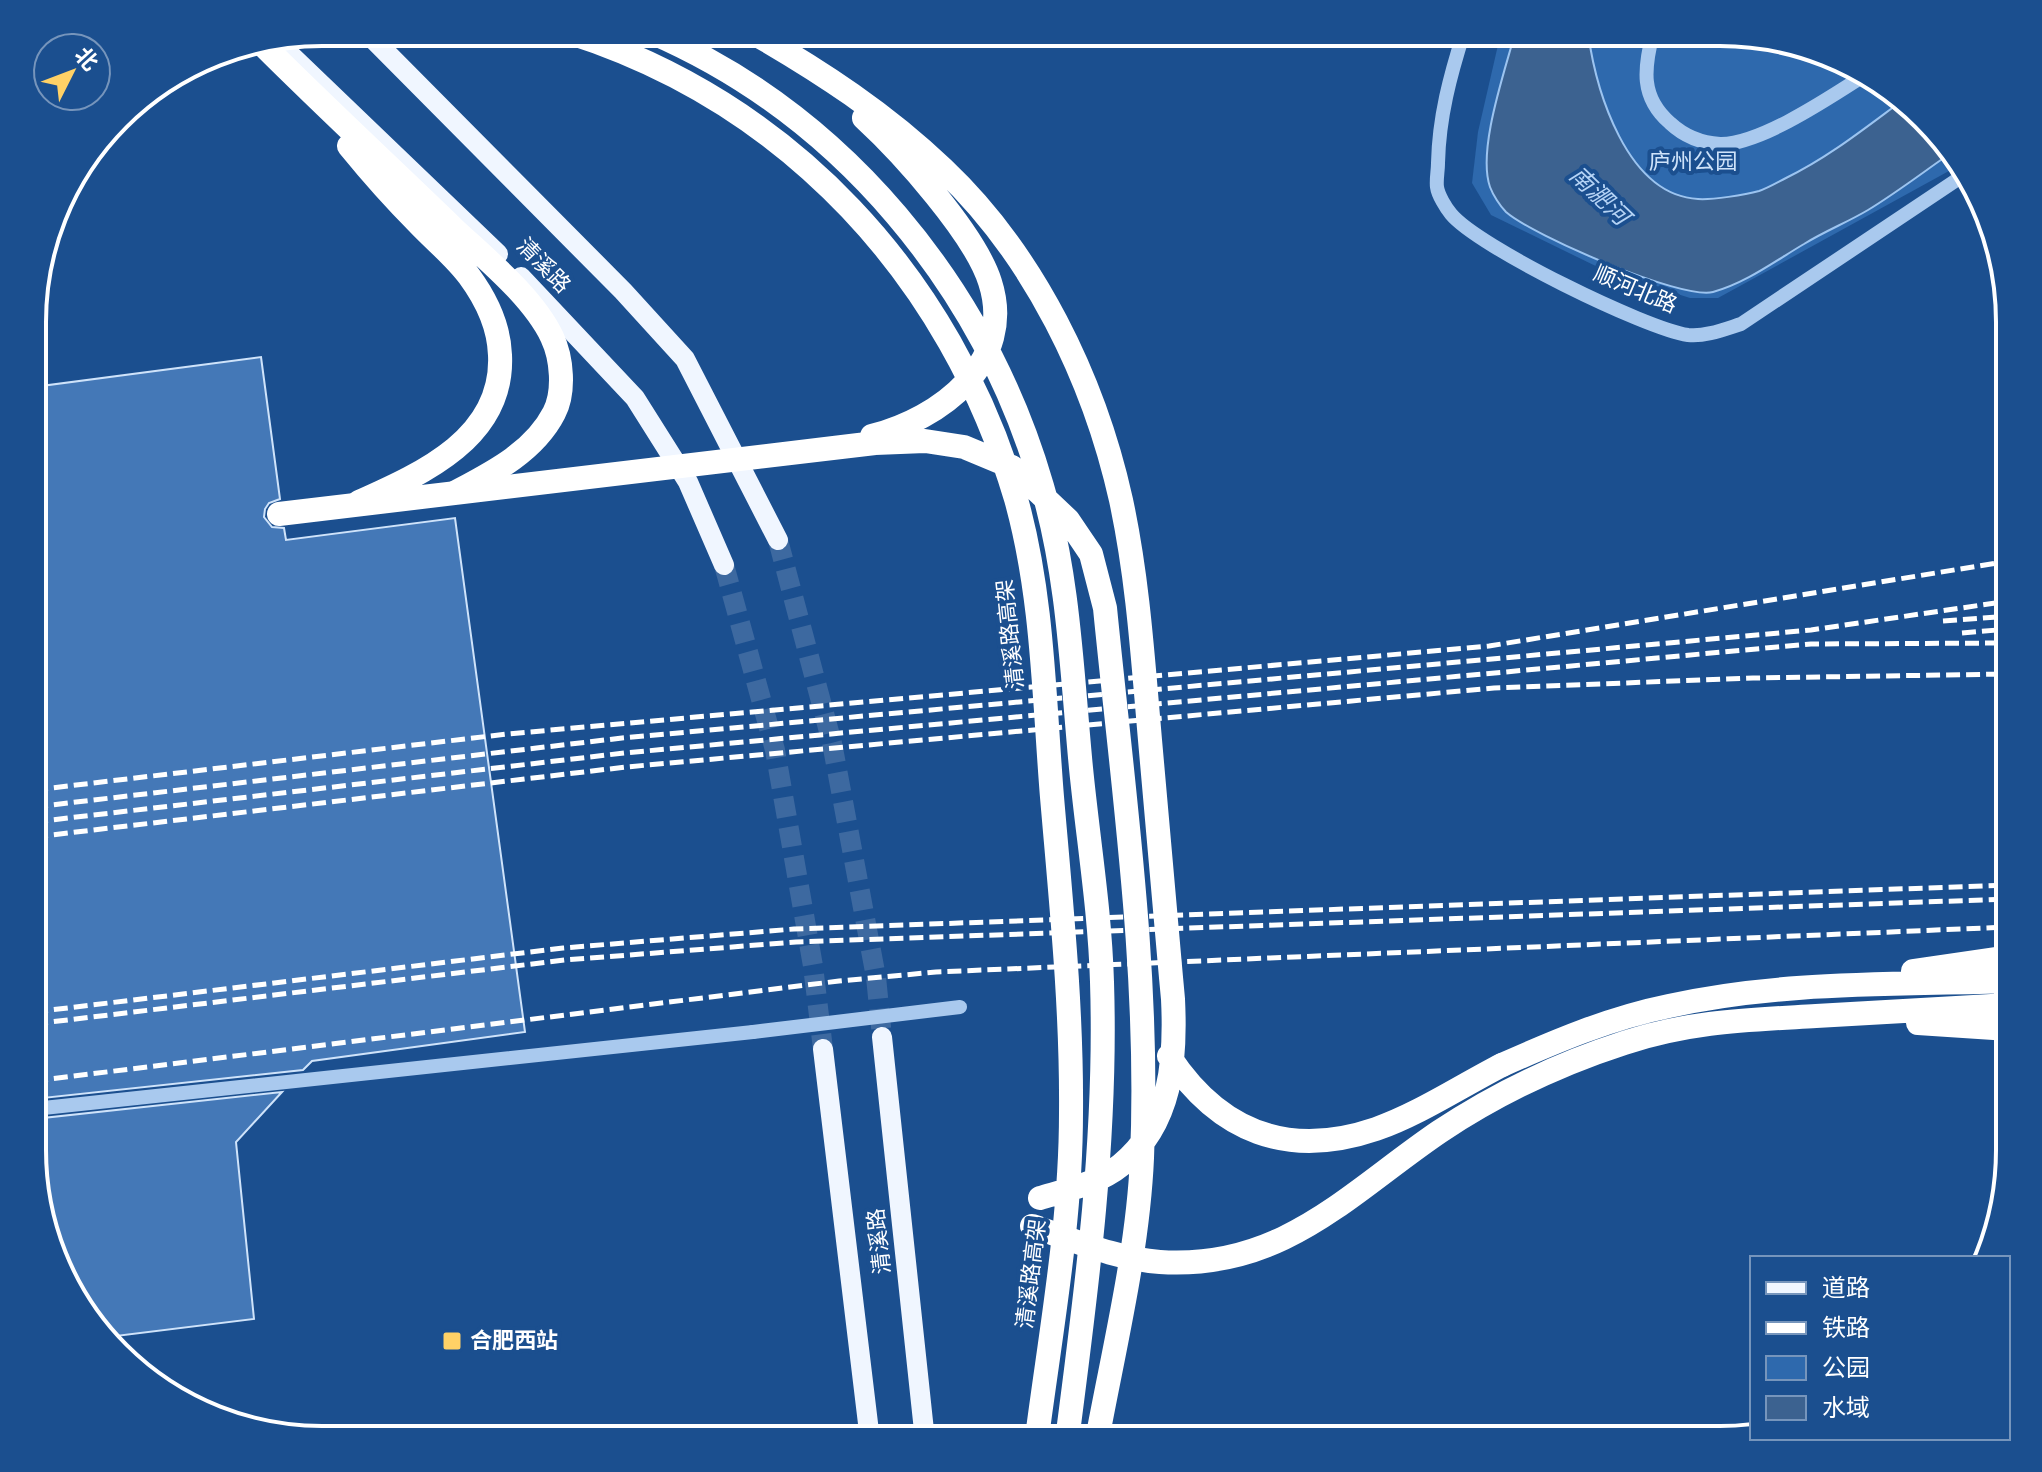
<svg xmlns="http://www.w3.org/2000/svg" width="2042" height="1472" viewBox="0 0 2042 1472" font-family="'Sofia Sans Condensed','Noto Sans SC',sans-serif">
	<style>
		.green { fill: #2e69ad }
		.water { fill: #3c6290; stroke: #9cc4f0; stroke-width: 2 }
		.building { fill: #4478b7; stroke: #cfe3fa; stroke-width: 2 }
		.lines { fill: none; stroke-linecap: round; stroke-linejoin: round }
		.major-tunnel { stroke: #3d69a0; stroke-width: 20; stroke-dasharray: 20 10; stroke-linecap: butt }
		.minor { stroke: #a9c9ee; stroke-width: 14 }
		.major { stroke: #f0f6ff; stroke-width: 20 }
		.highway { stroke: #fff; stroke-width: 24 }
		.rail { stroke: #fff; stroke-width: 5; stroke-dasharray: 14 6; stroke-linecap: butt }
		.minor-bridge { stroke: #a9c9ee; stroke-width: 14 }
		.highway-bridge { stroke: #fff; stroke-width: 24 }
		.poi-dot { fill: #ffd166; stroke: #1b4f8f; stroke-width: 3 }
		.labels { text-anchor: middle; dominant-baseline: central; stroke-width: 8; stroke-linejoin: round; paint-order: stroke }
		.park-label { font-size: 22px; fill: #cfe3fa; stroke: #1b4f8f }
		.street-label { font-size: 22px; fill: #fff; stroke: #1b4f8f }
		.poi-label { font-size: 22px; font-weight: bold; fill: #fff; stroke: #1b4f8f; text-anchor: start }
		.water-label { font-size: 24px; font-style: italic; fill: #b5d3f5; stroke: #1b4f8f }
		.rim { fill: none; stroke: #fff; stroke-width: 4 }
	</style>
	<rect width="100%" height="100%" fill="#1b4f8f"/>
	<path class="green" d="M1501,32L1738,33L1814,48L1897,92L1958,166L1718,298H1690L1608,272L1491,215L1472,183L1478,132Z"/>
	<path class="water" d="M1515,33H1588C1596,90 1626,195 1698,199C1712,200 1745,195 1759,191C1768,188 1778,182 1786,178C1829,157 1865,128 1903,100L1948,155C1922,173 1896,193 1868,210C1848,222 1825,231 1804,244C1775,261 1746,283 1713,292C1681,300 1532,235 1506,212C1500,206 1493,195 1490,187C1477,150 1505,71 1515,33Z"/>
	<path class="building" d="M261,357L280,499L269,503L265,509L264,517L272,527L284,528L286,540L455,518L525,1032L312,1061L303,1070L34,1099V387Z
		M282,1092L236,1142L254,1319L108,1337L71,1295L34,1187V1119Z"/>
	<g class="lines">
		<path class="major-tunnel" d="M778,540L832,743L876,977L882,1037
			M724,565L775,750L813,966L823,1049"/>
		<path class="minor" d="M1464,32C1450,76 1439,117 1438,163C1438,171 1436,180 1437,187C1438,195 1446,208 1451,214C1478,247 1646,329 1688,335C1705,337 1725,329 1741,324L1964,175
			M1653,33C1644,68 1640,97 1670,123C1684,136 1701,143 1720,144C1760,145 1832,96 1865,75
			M34,1109L753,1032"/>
		<path class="major" d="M366,32L623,291L685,359L778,540
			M276,41L498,254
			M521,277L635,398L688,482L724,565
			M882,1037L925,1440
			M823,1049L870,1440"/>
		<path class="highway" d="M262,44C325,107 390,167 454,229C486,259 533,297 552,337C562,358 565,392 554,413C534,452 492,473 456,492
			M349,146C371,173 394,199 418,223C435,241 455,257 469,276C486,299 499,326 500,355C504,437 424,473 359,502
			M1913,971L2009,957
			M1918,1023L2009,1029
			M1502,1065C1556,1041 1610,1018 1669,1006C1780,981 1896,985 2009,981
			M1032,1226C1074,1240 1116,1259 1160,1262C1282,1270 1348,1194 1439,1132C1496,1094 1559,1064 1624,1043C1691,1021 1747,1020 1816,1016C1880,1012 1945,1009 2009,1005"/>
		<path class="rail" d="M1943,621L2009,616
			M1962,633L2009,629
			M34,790L507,734L1489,646L2009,561
			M34,807L622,738L1811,630L2009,601
			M34,822L624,753L1777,647L1811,644L2009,643
			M34,837L626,767L1494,688L1753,678L2009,674
			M34,1012L563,948L794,929L2009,885
			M34,1024L565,960L796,942L2009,899
			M34,1081L839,981L936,972L2009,927"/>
		<path class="minor-bridge" d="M753,1032L960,1007"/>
		<path class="highway-bridge" d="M568,32C789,102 951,277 1016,499C1043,595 1044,699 1052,797C1061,902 1072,1008 1071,1113C1071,1221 1051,1330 1037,1437
			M651,32C843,115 984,287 1042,486C1069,577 1072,675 1081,768C1088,839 1100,911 1102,982C1107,1136 1087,1287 1067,1440
			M752,32C820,71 886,114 943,169C1034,255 1094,379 1121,500C1138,579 1143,660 1150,740C1158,827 1165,913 1173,999C1176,1060 1172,1123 1121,1165C1099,1183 1067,1190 1040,1198
			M864,118C902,153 975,234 990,282C1016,362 940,419 872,436
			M279,514L875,443L925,441L964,447L1012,467L1068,520L1091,554L1105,608C1123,790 1150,975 1142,1158C1138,1251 1114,1348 1097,1440
			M1169,1056C1219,1132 1288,1159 1376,1129C1419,1114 1461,1086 1502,1065"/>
	</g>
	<rect class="poi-dot" x="442" y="1331" width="20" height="20" rx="4"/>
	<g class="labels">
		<g class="park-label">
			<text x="1693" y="162">庐州公园</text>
		</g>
		<g class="street-label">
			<text transform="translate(543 266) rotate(46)">清溪路</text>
			<text transform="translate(1635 290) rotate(23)">顺河北路</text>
			<text transform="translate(1011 634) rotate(-96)">清溪路高架</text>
			<text transform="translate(880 1241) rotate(-96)">清溪路</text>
			<text transform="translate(1032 1274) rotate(-83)">清溪路高架</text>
		</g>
		<g class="poi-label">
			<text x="470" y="1341">合肥西站</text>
		</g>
		<g class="water-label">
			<text transform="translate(1599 196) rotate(44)">南淝河</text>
		</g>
	</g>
	<path d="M0 0H2042V1472H0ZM322 46H1720A276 276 0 0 1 1996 322V1150A276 276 0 0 1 1720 1426H322A276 276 0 0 1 46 1150V322A276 276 0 0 1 322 46Z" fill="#1b4f8f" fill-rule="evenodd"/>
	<path class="rim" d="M322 46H1720A276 276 0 0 1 1996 322V1150A276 276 0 0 1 1720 1426H322A276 276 0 0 1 46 1150V322A276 276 0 0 1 322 46Z"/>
	<rect x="1750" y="1256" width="260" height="184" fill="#1b4f8f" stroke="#7695bc" stroke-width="2"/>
	<rect x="1766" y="1282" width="40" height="12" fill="#f0f6ff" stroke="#7695bc" stroke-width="2"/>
	<text x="1822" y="1296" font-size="24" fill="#ffffff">道路</text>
	<rect x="1766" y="1322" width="40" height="12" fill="#ffffff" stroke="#7695bc" stroke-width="2"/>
	<text x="1822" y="1336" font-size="24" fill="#ffffff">铁路</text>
	<rect x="1766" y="1356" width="40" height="24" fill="#2e69ad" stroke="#7695bc" stroke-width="2"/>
	<text x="1822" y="1376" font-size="24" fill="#ffffff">公园</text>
	<rect x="1766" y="1396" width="40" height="24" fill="#3c6290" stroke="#7695bc" stroke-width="2"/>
	<text x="1822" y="1416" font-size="24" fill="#ffffff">水域</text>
	<g transform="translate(72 72) rotate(48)"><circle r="38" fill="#1b4f8f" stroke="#7695bc" stroke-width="2"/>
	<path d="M0-6L14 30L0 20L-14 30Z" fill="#ffd166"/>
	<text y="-12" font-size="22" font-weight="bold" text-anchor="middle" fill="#ffffff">北</text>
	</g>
</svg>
